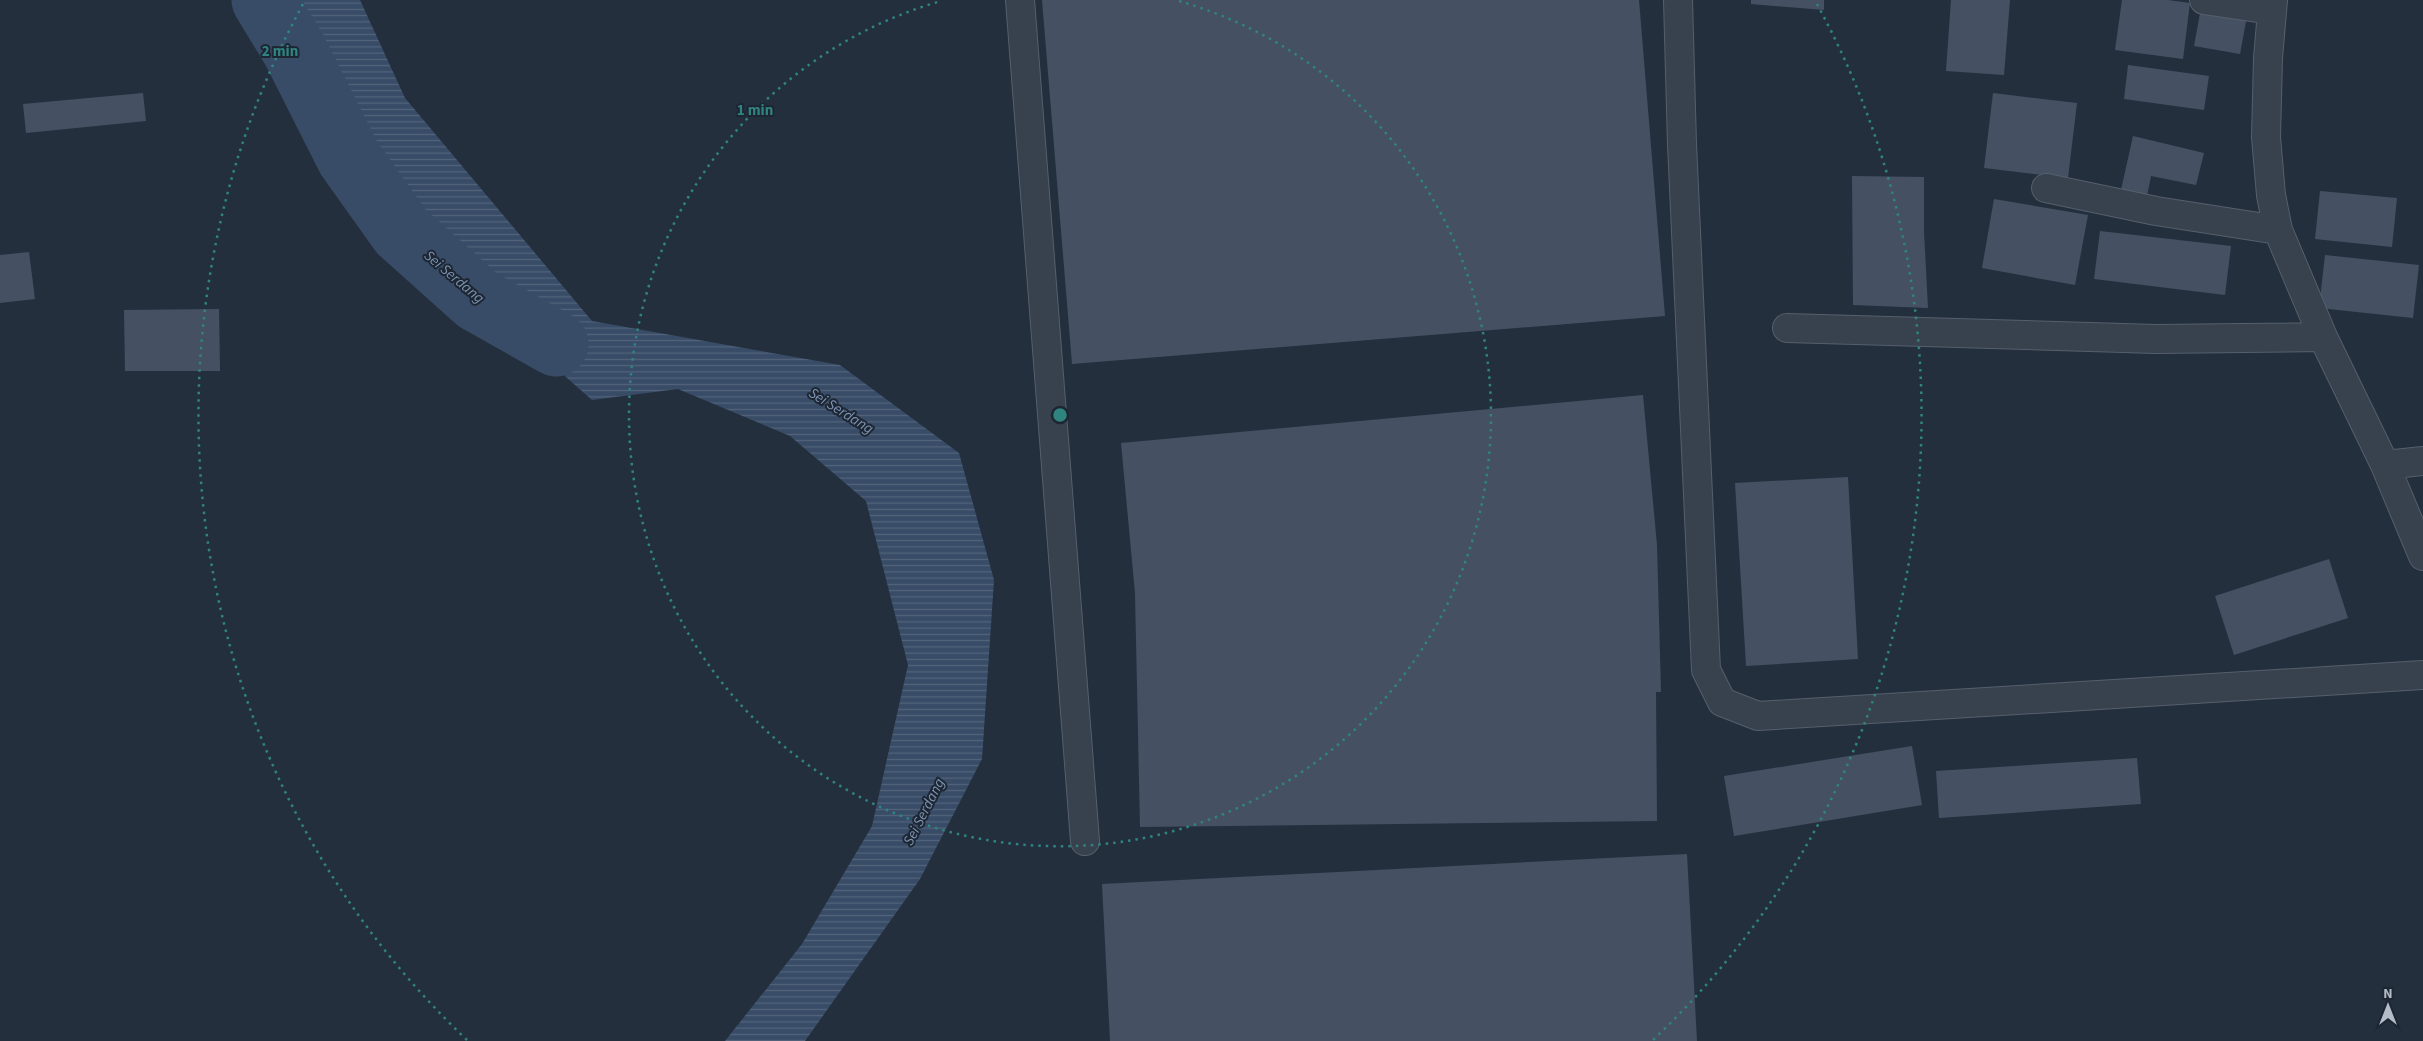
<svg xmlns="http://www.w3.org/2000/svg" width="2423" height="1041" viewBox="0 0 2423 1041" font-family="'Source Sans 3',sans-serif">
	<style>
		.water { fill: url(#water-rules) }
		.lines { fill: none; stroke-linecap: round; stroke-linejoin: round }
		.river { stroke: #394c67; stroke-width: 65 }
		.building { fill: #455162 }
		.minor-casing { stroke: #565f6c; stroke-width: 30 }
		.minor { stroke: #38414e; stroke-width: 28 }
		.ring { fill: none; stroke: #308480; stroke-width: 2.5; stroke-dasharray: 2.5 5 }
		.labels { text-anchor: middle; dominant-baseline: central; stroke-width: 4; stroke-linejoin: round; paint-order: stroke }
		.water-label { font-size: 15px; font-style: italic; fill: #7c92b1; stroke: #1d2633 }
		.centre { fill: #308480; stroke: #1d2633; stroke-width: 2.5 }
		.ring-label { font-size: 15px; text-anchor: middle; font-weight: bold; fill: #308480; stroke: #1d2633; stroke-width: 4; stroke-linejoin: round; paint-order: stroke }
	</style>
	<defs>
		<pattern id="water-rules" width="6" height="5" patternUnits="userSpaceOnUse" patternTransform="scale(1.25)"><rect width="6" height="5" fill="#394c67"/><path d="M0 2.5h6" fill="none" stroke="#53647b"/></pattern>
	</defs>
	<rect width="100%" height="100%" fill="#242f3e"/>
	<path class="water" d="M280,0H360L405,98L592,321L840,365L959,453L994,580L982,759L920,879L805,1041H725L802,944L872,826L908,665L866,501L790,436L678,389L592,400L456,280L341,110Z"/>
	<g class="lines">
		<path class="river" d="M264,0L295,51L349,158L401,231L478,300L556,344"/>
	</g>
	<path class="building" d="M1042,0H1639L1665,316L1072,364Z
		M1751,0H1824V10L1751,4Z
		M1951,0H2010L2004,75L1946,71Z
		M2122,0H2168L2190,3L2183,59L2115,50Z
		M2201,8L2247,16L2240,54L2194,46Z
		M2128,65L2209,76L2204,110L2124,99Z
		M143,93L146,121L26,133L23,104Z
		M1993,93L2077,103L2068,178L1984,168Z
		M2133,136L2204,153L2196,185L2151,176L2147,196L2121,190Z
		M1852,176L1924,177V232L1928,308L1853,305Z
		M2320,191L2397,198L2392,247L2315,239Z
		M1994,199L2088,215L2075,285L1982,268Z
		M2100,231L2231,246L2225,295L2094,279Z
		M29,252L35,299L0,303V255Z
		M2325,255L2419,265L2413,318L2319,308Z
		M219,309L220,371H125L124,310Z
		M1643,395L1657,545L1661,692H1656L1657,821L1140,827L1135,593L1121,443Z
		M1848,477L1858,659L1746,666L1735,483Z
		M2329,559L2348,618L2234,655L2215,596Z
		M1912,746L1922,805L1734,836L1724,776Z
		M2137,758L2141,804L1939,818L1936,771Z
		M1687,854L1697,1041H1110L1102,884Z"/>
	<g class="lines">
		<g class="minor-casing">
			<path id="minor" d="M1020,0L1085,841
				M1678,0L1682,144L1706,670L1722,702L1758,716L2423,675
				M2204,0L2271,10
				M2273,0L2268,58L2266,137L2271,195L2278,230L2323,337L2385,465L2423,556
				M2046,188L2156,211L2278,230
				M1787,328L2156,339L2323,337
				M2385,465L2423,461"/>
		</g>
		<use href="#minor" class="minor"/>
	</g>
	<g class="ring">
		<path d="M1179 1A431 431 0 1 1 941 1"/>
		<path d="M467 1040A861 861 0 0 1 303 4M1817 4A861 861 0 0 1 1653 1040"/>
	</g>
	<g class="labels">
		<g class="water-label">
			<text transform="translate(454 277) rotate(40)">Sei Serdang</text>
			<text transform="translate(841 411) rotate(32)">Sei Serdang</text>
			<text transform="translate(924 812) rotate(-63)">Sei Serdang</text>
		</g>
	</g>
	<circle cx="1060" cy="415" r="8" class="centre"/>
	<g class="ring-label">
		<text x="280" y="56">2 min</text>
		<text x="755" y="115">1 min</text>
	</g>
	<g transform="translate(2388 1006)" stroke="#1d2633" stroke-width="4" paint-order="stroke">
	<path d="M0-4L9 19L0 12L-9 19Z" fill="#b4bcc9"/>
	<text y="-8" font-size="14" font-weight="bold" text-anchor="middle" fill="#b4bcc9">N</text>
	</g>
</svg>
